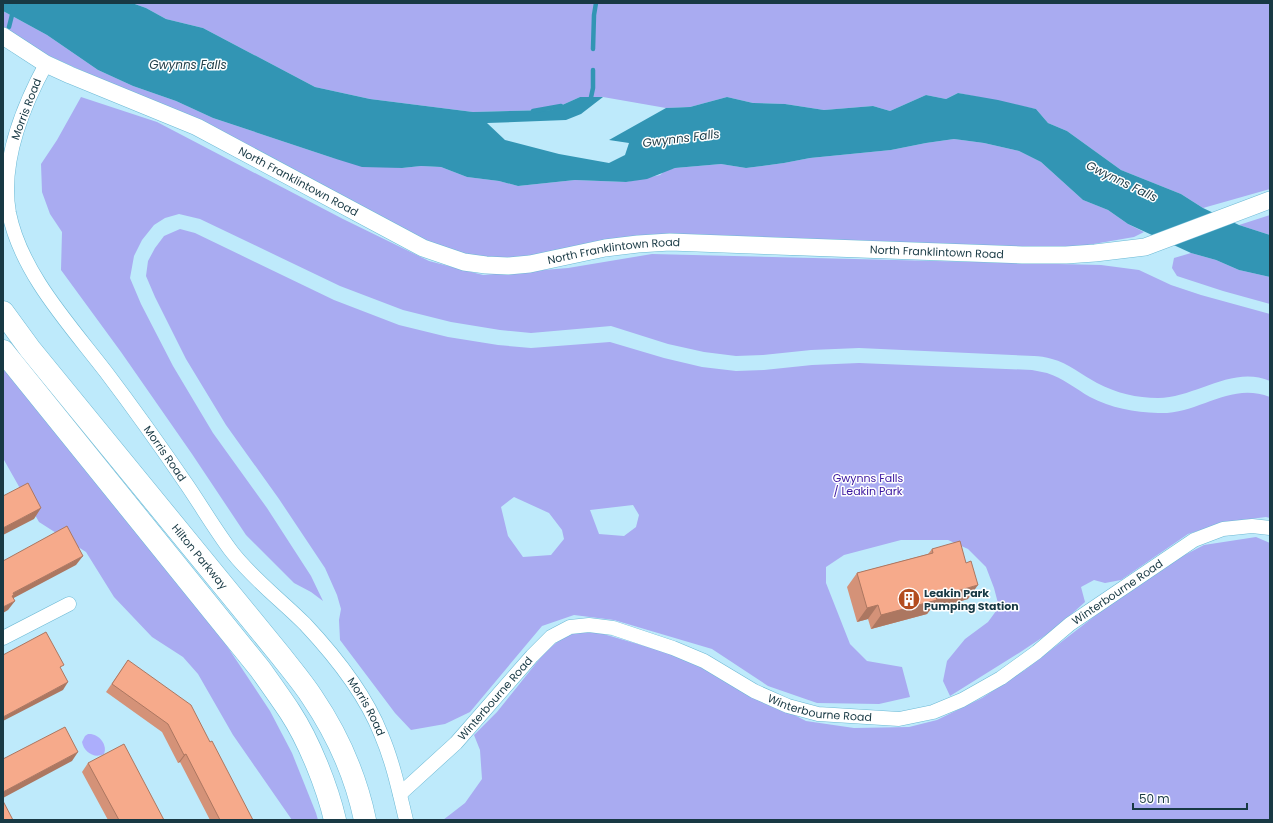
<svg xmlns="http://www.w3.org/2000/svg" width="1273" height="823" viewBox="0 0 1273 823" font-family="Poppins,sans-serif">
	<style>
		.green { fill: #acaefc }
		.forest { fill: #a9abf1; fill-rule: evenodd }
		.water { fill: #3295b4 }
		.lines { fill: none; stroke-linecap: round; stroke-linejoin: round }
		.stream { stroke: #3295b4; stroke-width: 4.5 }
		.minor-casing { stroke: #6cb9d4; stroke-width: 15 }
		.tertiary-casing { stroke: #6cb9d4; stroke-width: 18 }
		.primary-casing { stroke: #6cb9d4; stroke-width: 23 }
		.minor { stroke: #fff; stroke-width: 14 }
		.tertiary { stroke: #fff; stroke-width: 17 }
		.primary { stroke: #fff; stroke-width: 22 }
		.wall { fill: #d49278 }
		.shaded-wall { fill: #ac7761 }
		.building { fill: #f6aa8b; stroke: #ac7761 }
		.labels { text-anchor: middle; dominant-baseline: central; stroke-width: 3; stroke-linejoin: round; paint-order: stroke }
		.street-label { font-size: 11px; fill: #183944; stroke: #fff }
		.park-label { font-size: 11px; fill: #39149e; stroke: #fff }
		.poi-label { font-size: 11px; font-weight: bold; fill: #183944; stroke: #fff; text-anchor: start }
		.water-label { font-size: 12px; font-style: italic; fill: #24414b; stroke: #fff }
	</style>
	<rect width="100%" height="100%" fill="#beeafb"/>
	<path class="green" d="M88,734C98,733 108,744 104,754C94,759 84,752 82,742L85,736Z"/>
	<path class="forest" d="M132,3H1270V189L1203,208L1181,194L1121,170L1067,131L1048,123L1036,109L958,93L946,99L926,95L890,111L873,106L824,110L785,104L753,103L727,97L690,107L666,108L603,97H580L551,110L473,112L370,99L315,87L203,28L166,19L146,8Z
		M3,11L47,35L98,70L133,86L176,101L213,118L333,158L402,168L421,166L441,167L467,177L499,181L518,186L575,180L626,182L660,175L666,170L675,168L721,164L746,168L784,163L810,158L891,150L926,143L954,139L984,143L1019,151L1041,162L1083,200L1108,210L1128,224L1144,232L1134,237L1059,250L660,238L519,260L475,259L424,243L223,134L45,54L3,28Z
		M81,97L157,122L343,219L429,261L483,275L568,268L652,254L1101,265L1139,270L1171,285L1201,295L1270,314V381C1232,365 1196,398 1158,398C1137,398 1116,393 1097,383C1082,375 1068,363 1052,359C1046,357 1039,356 1034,356L859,348L811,350L763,355L736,356L704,352L668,344L611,326L531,333L500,330L451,322L403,310L340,286L200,219L179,214L165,218L154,225L142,240L134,256L130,278L141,304L173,366L213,433L267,508L311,576L323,601L311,592L294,583L246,535L192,454L121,352L61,270L62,232L50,214L42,192L41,164L57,140Z
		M1270,215V235L1239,225Z
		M180,229L195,233L334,300L399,325L448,337L498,345L531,348L610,342L664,358L702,367L736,371L764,370L812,365L859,363L1032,370C1037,371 1042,372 1047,373C1063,378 1076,389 1090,397C1111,408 1134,412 1158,413C1199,415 1229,381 1270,397V518L1266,517L1226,522L1188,534L1121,580L1105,583L1094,580L1081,587L1085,602L1055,629L1019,653L950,696L943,681L947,661L965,639L988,622L999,607L994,588L986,567L968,549L948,540H901L844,555L826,567V583L850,644L867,661L902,667L910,697L879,704L817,703L768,686L712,649L614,620L574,615L542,626L470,712L445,724L411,730L395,713L340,640L339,620L341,609L337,595L325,568L279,499L226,425L186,359L155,297L146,276L148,261L155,248L164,236ZM514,497L549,513L562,530L564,539L551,555L523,557L508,536L501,507ZM633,505L639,515L636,527L624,536L599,534L590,510Z
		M1191,253L1216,260L1239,270L1270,277V304L1223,291L1177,276L1172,268L1174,258Z
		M3,366L217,631L270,711L292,753L316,813L318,820H292L233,735L198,674L183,657L152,637L114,597L86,552L39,522L4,460H3Z
		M1256,537L1270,543V820H443L465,803L482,779L480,750L474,735L497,712L545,652L567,634L588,631L600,633L682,657L806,721L854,728L909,727L937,720L982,698L1025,670L1113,602L1175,560L1204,545Z"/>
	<path class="water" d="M3,3H132L146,8L166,19L203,28L315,87L370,99L473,112L551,110L580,97H603L581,114L566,120L487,123L505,140L559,154L609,163L625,155L629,143L609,140L666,108L690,107L727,97L753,103L785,104L824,110L873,106L890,111L926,95L946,99L958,93L998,100L1036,109L1048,123L1067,131L1121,170L1181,194L1203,208L1239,225L1270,235V277L1239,270L1216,260L1191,253L1128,224L1108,210L1083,200L1041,162L1019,151L984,143L954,139L926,143L891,150L810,158L784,163L746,168L721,164L675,168L647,179L626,182L575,180L518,186L499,181L467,177L441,167L421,166L402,168L362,167L333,158L213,118L176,101L133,86L98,70L47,35L3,11Z"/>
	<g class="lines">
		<path class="stream" d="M9,27L15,3
			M593,49L594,15L596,3
			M590,102L593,88V70
			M533,111L561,106"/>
		<g class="minor-casing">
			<g id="minor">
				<path id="s1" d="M46,64C22,108 0,162 9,213C21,273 70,325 106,372C134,409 161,447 187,485C202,507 216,531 232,552C253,579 281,600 305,624C335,656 365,693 381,734C393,762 399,791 406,820"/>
				<path d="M3,638L69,604"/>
				<path id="s2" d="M400,794L456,743L532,656L551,637L570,627L589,625L613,628L673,648L704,661L754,691L788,706L818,714L899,719L933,712L962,700L1001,678L1037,652L1070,624L1194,540L1223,529L1252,526L1270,528"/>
			</g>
		</g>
		<g class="tertiary-casing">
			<g id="tertiary">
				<path id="s3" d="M3,36L46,64L70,75L197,127L423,248L464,262L486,265L508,266L530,264L605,248L638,244L670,242L1022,255H1066L1095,253L1145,247L1270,200"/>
			</g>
		</g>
		<g class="primary-casing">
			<g id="primary">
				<path id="s4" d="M3,312L30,349L281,656C291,669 303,683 312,697C337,734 356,777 365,820"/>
				<path d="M3,351L260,669C270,683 280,697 290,712C309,741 327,786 335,820"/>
			</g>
		</g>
		<use href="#minor" class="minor"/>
		<use href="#tertiary" class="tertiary"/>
		<use href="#primary" class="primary"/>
	</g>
	<path class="wall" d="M932,549L968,599L930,610L927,614L871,629L868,619L857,622L847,587L857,573L928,554Z
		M128,660L210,742L253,820H210L180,762L178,763L162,732L106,692Z
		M88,763L164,820H108L82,772Z"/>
	<path class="shaded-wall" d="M41,508L34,519L3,535V528Z
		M83,556L76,565L10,600L13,593Z
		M978,585L968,599L930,610L927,614L871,629L881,615L936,597Z
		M15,601L8,610L3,613V607Z
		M878,605L868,619L857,622L867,608Z
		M68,682L63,690L3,721V717Z
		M78,752L72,761L3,798V792Z
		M186,754L180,762L178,763L184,755Z"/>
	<path class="building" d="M28,483L41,508L3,528V496Z
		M67,526L83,556L13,593L14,595L12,596L15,601L3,607V561Z
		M960,541L966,563L971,561L978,585L936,597L937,600L881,615L878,605L867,608L857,573L933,553L932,549Z
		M46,632L64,665L60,667L68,682L3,717V655Z
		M128,660L191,705L210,742L212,741L253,820H220L186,754L184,755L168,724L112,684Z
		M65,727L78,752L3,792V759Z
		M124,744L164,820H119L88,763Z
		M3,801L13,820H3Z"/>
	<defs>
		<g id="building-disc" transform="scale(1.15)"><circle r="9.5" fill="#b34d1f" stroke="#fff"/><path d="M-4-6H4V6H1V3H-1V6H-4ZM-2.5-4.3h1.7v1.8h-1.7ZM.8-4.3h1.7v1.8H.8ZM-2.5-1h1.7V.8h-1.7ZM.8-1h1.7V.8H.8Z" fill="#fff"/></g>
	</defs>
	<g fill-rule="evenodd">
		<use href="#building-disc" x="909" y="599"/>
	</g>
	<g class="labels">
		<g class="street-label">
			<text transform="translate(26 109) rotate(-69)">Morris Road</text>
			<text stroke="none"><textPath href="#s3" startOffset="330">North Franklintown Road</textPath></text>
			<text stroke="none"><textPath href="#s3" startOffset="666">North Franklintown Road</textPath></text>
			<text stroke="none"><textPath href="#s3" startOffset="990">North Franklintown Road</textPath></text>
			<text stroke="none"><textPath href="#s1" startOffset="445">Morris Road</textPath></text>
			<text stroke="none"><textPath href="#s4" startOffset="314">Hilton Parkway</textPath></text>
			<text stroke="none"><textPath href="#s2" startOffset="843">Winterbourne Road</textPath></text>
			<text stroke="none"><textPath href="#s2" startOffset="135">Winterbourne Road</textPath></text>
			<text stroke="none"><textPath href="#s1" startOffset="770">Morris Road</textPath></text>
			<text stroke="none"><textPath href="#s2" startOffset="507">Winterbourne Road</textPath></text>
		</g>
		<g class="park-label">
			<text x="868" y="478">Gwynns Falls<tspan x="868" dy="13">/ Leakin Park</tspan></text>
		</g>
		<g class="poi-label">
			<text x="924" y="593">Leakin Park<tspan x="924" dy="13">Pumping Station</tspan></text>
		</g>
		<g class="water-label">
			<text x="188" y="64">Gwynns Falls</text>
			<text transform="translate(681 138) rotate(-7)">Gwynns Falls</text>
			<text transform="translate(1122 181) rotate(26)">Gwynns Falls</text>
		</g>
	</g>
	<rect width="1273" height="823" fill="none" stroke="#183944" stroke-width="8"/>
	<path d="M1133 803v6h114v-6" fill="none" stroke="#183944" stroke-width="2"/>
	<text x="1139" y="803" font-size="12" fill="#183944" stroke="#ffffff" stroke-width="3" paint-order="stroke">50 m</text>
</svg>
